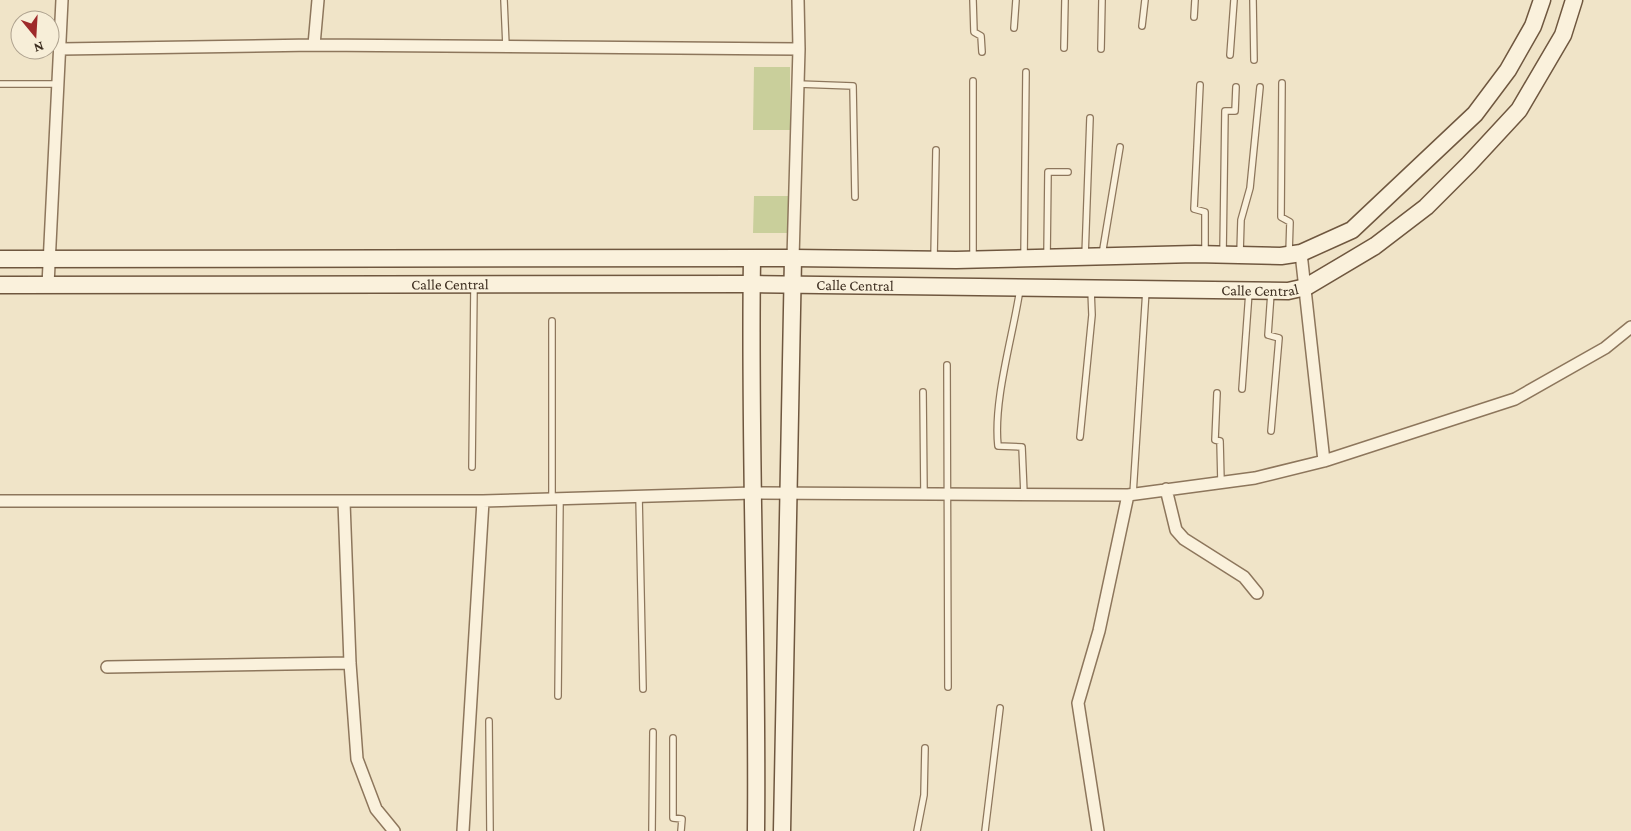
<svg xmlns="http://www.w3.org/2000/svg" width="1631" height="831" viewBox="0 0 1631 831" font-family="'Crimson Pro',serif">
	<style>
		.green { fill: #c9cf9b }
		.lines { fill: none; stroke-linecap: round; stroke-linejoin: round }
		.lane-casing { stroke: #8d765c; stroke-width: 8 }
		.street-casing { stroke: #8d765c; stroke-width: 14 }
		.secondary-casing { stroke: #6f573f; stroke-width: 19 }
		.lane { stroke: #faf1dc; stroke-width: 5.5 }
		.street { stroke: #faf1dc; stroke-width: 11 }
		.secondary { stroke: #faf1dc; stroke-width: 16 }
		.labels { text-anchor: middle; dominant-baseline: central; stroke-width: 5; stroke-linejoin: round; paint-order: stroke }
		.street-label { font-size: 15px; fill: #3d2e20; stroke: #f7eed8 }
	</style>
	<rect width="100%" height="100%" fill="#f0e4c8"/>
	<path class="green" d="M754,67H790V130H753Z
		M754,196H790L789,233H753Z"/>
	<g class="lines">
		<g class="lane-casing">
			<path id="lane" d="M504,0L506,46
				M973,0L974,32L981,36L982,52
				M1253,0L1254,60
				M1194,17L1195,0
				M1142,26L1145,0
				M1014,28L1016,0
				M1064,48L1065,0
				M1101,49L1102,0
				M1230,55L1234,0
				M973,81V259
				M1282,83L1281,217L1290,222L1289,253
				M0,84H58
				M798,84L853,86L855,197
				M1200,85L1194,209L1205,212V252
				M1223,253L1225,111H1235L1236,87
				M1240,253L1241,220L1250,188L1260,87
				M1102,255L1120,147
				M1085,256L1090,118
				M1047,257L1048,172H1068
				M934,258L936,150
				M1024,258L1026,72
				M1020,289C1013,336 993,400 998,446L1022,447L1024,494
				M1271,293L1268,335L1279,338L1271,431
				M947,365L948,687
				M1242,389L1249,292
				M923,392L924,494
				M1217,393L1215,440L1220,441L1221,482
				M1080,437L1092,315L1091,290
				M472,467L474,287
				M1133,494L1146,290
				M639,496L643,689
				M552,499V321
				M558,696L560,499
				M489,721L490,831
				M673,738V818L682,819L681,831
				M652,831L653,732
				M917,831L924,795L925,748
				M985,831L1000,708"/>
		</g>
		<g class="street-casing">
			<path id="street" d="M314,45L318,0
				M61,49L314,45L799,49
				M1301,253L1324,461
				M793,258L799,49L798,0
				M48,285L62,0
				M1166,489L1176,530L1184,539L1244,577L1257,593
				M0,501H483L753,493L1128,495L1255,478L1324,461L1515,399L1605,348L1631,327
				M344,502L350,663L357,759L376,809L394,831
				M107,667L350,663
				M463,831L483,501
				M1098,831L1078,703L1099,631L1128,495"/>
		</g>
		<g class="secondary-casing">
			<g id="secondary">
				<path d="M0,259L793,258L956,260L1195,254L1281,256L1301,253L1352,230L1475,114L1508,70L1533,26L1542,0"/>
				<path d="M752,259C749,450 758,640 756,831"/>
				<path id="s1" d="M0,285L752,284L1288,291L1306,287L1375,246L1426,207L1469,164L1519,110L1563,35L1574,0"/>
				<path d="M782,831L793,258"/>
			</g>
		</g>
		<use href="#lane" class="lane"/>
		<use href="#street" class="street"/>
		<use href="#secondary" class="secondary"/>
	</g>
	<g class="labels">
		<g class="street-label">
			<text stroke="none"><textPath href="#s1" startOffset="450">Calle Central</textPath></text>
			<text stroke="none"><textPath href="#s1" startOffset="855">Calle Central</textPath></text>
			<text stroke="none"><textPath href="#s1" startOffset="1260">Calle Central</textPath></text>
		</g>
	</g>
	<g transform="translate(35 35) rotate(162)"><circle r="24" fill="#f7eed8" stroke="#ada18e"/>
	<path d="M0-4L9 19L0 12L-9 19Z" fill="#9e2a2b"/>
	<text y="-8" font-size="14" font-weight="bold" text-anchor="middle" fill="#3d2e20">N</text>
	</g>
</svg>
